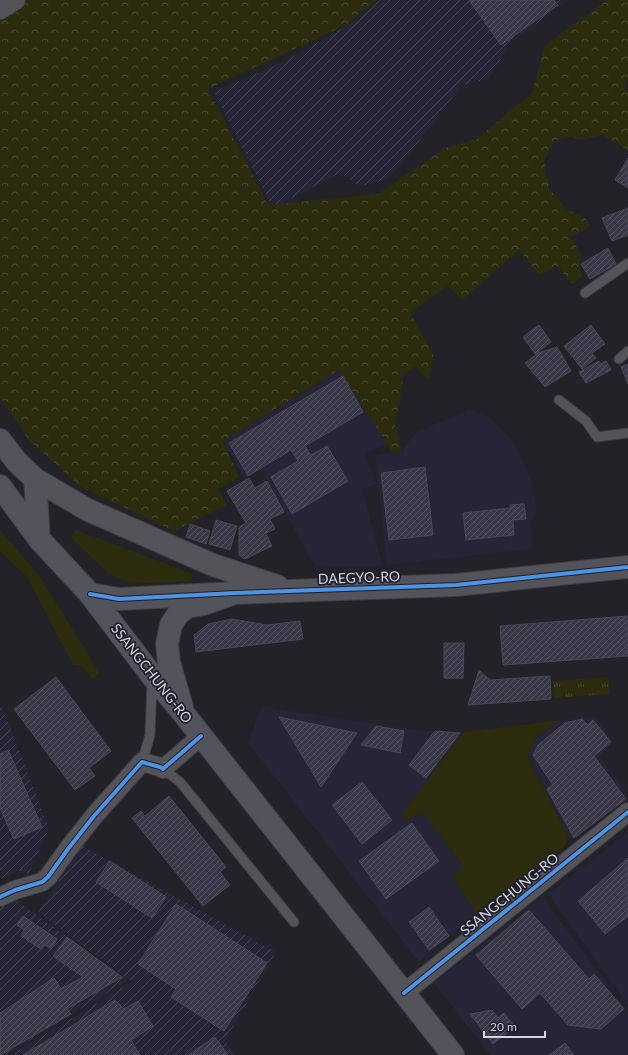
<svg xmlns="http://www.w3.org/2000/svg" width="628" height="1055" viewBox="0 0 628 1055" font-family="Lato,sans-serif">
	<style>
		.built { fill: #252537 }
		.industrial { fill: url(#industrial-furrows) }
		.grass { fill: #2d2b0d }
		.forest { fill: url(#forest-crowns) }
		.park { fill: url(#park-tufts) }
		.building { fill: url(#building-hatch); stroke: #48484f }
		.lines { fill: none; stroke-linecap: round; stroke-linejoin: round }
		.service-casing { stroke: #3c3c42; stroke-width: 11 }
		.minor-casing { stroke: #3c3c42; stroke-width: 20 }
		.tertiary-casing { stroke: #3c3c42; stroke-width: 24 }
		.secondary-casing { stroke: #3c3c42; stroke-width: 24 }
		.service { stroke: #535359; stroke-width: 9 }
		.minor { stroke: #535359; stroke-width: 18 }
		.tertiary { stroke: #535359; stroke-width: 22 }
		.secondary { stroke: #53535b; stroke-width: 22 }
		.cycleway-casing { stroke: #1e1e2c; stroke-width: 6 }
		.cycleway { stroke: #4d94e3; stroke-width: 4 }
		.labels { text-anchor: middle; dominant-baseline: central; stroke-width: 3.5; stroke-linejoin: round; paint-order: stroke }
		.street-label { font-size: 14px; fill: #d6d6e0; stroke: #1e1e2c }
	</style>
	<defs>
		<pattern id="industrial-furrows" width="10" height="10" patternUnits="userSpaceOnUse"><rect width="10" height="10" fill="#252537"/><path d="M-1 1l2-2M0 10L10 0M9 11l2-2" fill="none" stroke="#444454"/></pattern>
		<pattern id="forest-crowns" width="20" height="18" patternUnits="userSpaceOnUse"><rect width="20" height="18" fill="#2d2b0d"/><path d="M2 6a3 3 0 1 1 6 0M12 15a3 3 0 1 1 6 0" fill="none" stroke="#4b4930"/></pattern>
		<pattern id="park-tufts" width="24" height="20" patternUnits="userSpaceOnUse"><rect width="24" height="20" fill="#2d2b0d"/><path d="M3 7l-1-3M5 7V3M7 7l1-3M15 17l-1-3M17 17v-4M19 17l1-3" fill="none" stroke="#4b4930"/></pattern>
		<pattern id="building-hatch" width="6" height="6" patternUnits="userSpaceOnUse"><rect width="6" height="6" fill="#3a3848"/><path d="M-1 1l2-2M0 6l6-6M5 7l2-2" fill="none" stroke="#565462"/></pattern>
	</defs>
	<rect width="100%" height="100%" fill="#222228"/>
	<path class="built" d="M340,370L387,443L364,454L377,484L362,489L383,566L337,567L314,565L261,470L245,479L223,441Z
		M469,410L489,417L514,442L531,480L533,489L537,512L531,523L533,549L387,565L375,456L402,451L416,432Z
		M262,705L277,709L423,731L464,732L401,815L404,821L422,812L463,866L452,877L477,914L419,962L248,743Z
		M595,716L614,742L599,757L628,794L571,841L528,758L535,738L561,720Z
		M628,832V1005L548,894Z
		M543,897L628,1012V1055H490L434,983Z"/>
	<path class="industrial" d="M380,0H569L511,42L489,79L462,85L401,165L387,179L370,184L360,186L340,173L273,208L214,92L285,61L360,18Z
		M0,701L49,829L29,873H24L18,870L3,879L0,873Z
		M82,846L276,952L225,1041L235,1055H11L132,982L38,912Z
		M14,899L128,980L6,1055H0V907Z"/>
	<path class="grass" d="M0,530L38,574L100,673L92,679L82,666L73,665L27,577L0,552Z
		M76,530L193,574L191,581L131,584L108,573L71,538L73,532Z
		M561,720L535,738L528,758L568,836L565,846L477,914L452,877L463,866L422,812L404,821L401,815L464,732Z"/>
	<path class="forest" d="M30,0H376L346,25L208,89L268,205L378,194L445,148L477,139L532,93L545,45L608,0H628V77L625,86L628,91V151L616,142L602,135L583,140L571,137L555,141L544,161L549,188L566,209L585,218L591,226L570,237L582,255L580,262L582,277L571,284L558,266L539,275L519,250L462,300L448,286L410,313L434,356L428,379L415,367L404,374L395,426L402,451L391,453L387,443L339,370L223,441L239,477L218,489L227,505L174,531L81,487L28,439L0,397V21Z"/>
	<path class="park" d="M608,677L610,694L555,698L553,681Z"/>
	<path class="building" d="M469,0H554L558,5L501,45Z
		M628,158V188L615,180Z
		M628,208V235L612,241L602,218Z
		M608,248L616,264L590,279L581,264Z
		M539,325L551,342L535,354L523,337Z
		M591,325L605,344L592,353L596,358L582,369L564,346Z
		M557,347L571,371L545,387L525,363L538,353Z
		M599,361L601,364L606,361L611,370L586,383L579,372Z
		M628,364V384L621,367Z
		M343,376L363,412L305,446L311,455L327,446L348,481L292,514L271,477L298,461L291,450L248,476L229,443Z
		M425,467L433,535L389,540L381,473Z
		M249,478L255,488L267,481L284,512L270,519L275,529L266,533L272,546L245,559L239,555V527L246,523L227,491Z
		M524,504L526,519L513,520L514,535L466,540L463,513L511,508L510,505Z
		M216,520L237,526L230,550L209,544Z
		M190,524L210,531L206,544L186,537Z
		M628,616V656L503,665L500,626Z
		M232,619L267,625L300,621L303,639L196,652L194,635L208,624Z
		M444,643H464L463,678H444Z
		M479,670L490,680L550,676L551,699L468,705Z
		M56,677L111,751L89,768L95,776L75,790L14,709Z
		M279,717L357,733L321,787Z
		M582,719L588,725L593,720L611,742L594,756L626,799L574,838L547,789L553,785L533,755L538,745L565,723Z
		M376,726L404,731L400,753L361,745Z
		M435,731L460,733L426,778L409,765Z
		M8,750L42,827L14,839L0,808V754Z
		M362,782L392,820L362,844L332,805Z
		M169,796L226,867L220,872L230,885L203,906L132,818L141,811L145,816Z
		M412,823L439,861L386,899L359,861Z
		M628,858V916L605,934L578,901Z
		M110,861L166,897L152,918L96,882Z
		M176,904L267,963L224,1031L171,997L176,989L138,964Z
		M429,907L449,936L429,950L409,922Z
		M529,910L589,979L594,974L624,1009L601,1029L568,1025L540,993L522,1009L476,955Z
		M23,916L57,939L51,949L44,944L41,949L21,936L24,930L17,925Z
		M67,937L122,977L67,1009L71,1014L0,1055V1013L54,978L61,989L83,977L53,956Z
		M115,1000L124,1009L138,1001L153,1026L131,1040L140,1055H23Z
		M492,1010L498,1018L504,1013L515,1027L493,1044L470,1014Z
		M215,1037L228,1055H188Z
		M565,1043L574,1055H549Z"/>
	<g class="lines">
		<g class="service-casing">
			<path id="service" d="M585,293L628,263
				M619,359L628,351
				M559,400L586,421L597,437L628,433
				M142,762L150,735L152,682
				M163,769L180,782L294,922"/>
		</g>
		<g class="minor-casing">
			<path id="minor" d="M0,10L16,0
				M0,897L15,890L42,882L48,877L68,849L94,816L142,762L160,767L163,769L201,736
				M404,993L628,812"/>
		</g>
		<g class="tertiary-casing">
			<path id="tertiary" d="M35,479L88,510L213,565L277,586
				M90,594L119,599L235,593L456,585L628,567"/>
		</g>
		<g class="secondary-casing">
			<path id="secondary" d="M0,440L17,462L35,479L39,539
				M0,486L39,539L90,594L153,677L184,714L453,1055
				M182,707L169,662L167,644L171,625L178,614L187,607L204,604L235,593"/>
		</g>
		<use href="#service" class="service"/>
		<use href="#minor" class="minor"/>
		<use href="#tertiary" class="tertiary"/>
		<use href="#secondary" class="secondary"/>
		<g class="cycleway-casing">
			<path id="cycleway" d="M90,594L119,599L235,593L456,585L628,567
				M0,897L15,890L42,882L48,877L68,849L94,816L142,762L160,767L163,769L201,736
				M404,993L628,812"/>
		</g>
		<use href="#cycleway" class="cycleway"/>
	</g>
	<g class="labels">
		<g class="street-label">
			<text transform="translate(359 577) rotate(-2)">DAEGYO-RO</text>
			<text transform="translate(152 673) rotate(52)">SSANGCHUNG-RO</text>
			<text transform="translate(509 894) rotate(-39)">SSANGCHUNG-RO</text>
		</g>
	</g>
	<path d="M484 1031v6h61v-6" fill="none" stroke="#d6d6e0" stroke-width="2"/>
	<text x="490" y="1031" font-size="12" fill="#d6d6e0" stroke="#1e1e2c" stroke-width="3" paint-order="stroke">20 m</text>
</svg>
